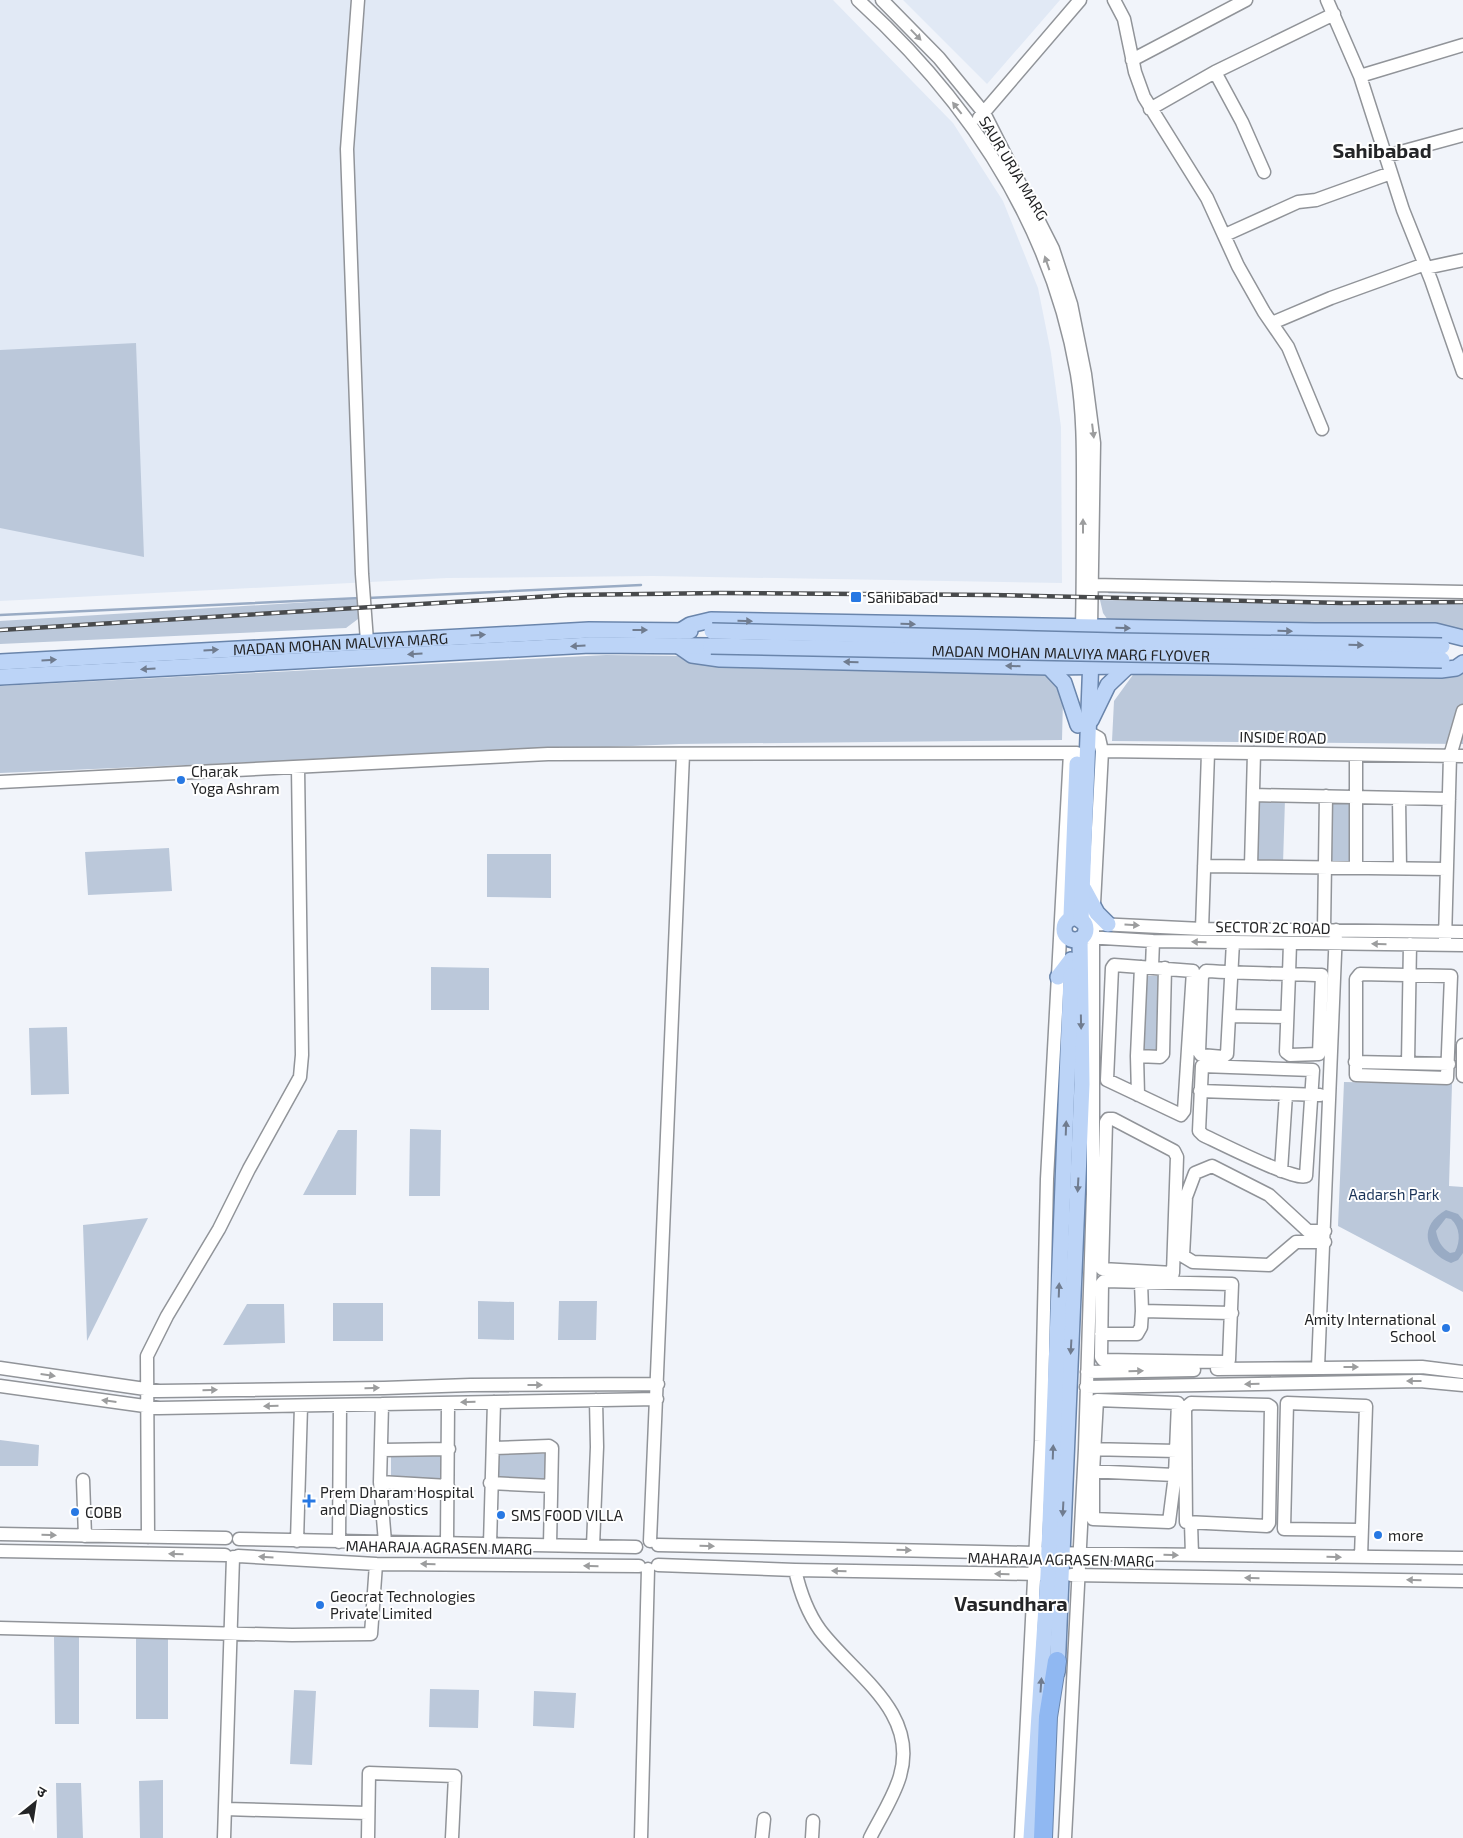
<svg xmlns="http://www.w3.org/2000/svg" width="1463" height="1838" viewBox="0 0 1463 1838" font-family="'Exo 2','Noto Sans Devanagari',sans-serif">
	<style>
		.built { fill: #e1e9f5 }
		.green { fill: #bbc8da }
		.water { fill: #99abc4; fill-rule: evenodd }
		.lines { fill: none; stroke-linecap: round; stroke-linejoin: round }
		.stream { stroke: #99abc4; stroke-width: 2.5 }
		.minor-casing { stroke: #919499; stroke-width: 15 }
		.major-casing { stroke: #6a85ab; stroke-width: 18 }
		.highway-casing { stroke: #6a85ab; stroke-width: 20 }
		.minor { stroke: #fff; stroke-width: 12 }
		.major { stroke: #bcd4f7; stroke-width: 15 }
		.highway { stroke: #90b8f2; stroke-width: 18 }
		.rail-casing { stroke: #484a4c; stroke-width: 4.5 }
		.rail { stroke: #fff; stroke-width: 2.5; stroke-dasharray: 8; stroke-linecap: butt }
		.major-bridge-casing { stroke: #6a85ab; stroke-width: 18; stroke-linecap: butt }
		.major-bridge { stroke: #bcd4f7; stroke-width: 15 }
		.oneway { fill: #9c9d9e }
		.oneway2 { fill: #707c8f }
		.poi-dot { fill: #2778e3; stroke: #fff; stroke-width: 2 }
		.labels { text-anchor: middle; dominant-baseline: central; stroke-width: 4; stroke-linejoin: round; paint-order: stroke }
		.street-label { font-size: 15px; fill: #242527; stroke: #fff }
		.poi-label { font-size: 15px; fill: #242527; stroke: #fff; text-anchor: start }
		.park-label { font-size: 15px; fill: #1b3459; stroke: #fff }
		.district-label { font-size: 20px; font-weight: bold; fill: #242527; stroke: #fff }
	</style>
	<rect width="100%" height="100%" fill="#f1f4fa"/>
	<path class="built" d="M0,0H833L953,123L1003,201L1038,288L1051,353L1061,427L1062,583L653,576L447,578L0,601Z
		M903,0H1060L987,84Z"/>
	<path class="green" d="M136,343L144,557L0,528V350Z
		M358,599V619L346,628L0,644V621Z
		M1100,600L1463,604V629L1182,627L1110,623L1103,613Z
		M606,655L1019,660L1058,681L1063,698L1062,740L679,744L0,773V686Z
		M1463,666V744L1112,741L1114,701L1135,672Z
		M1255,798L1285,799L1283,864L1254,863Z
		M1328,799L1353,800L1352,865L1327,864Z
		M169,848L172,891L88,895L85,852Z
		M487,854H551V898L487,897Z
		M431,967L489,968V1010H431Z
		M1145,976H1162L1159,1052L1142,1051Z
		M67,1027L69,1094L31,1095L29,1028Z
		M1344,1082L1452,1084L1449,1186L1463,1187V1292L1338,1226Z
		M410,1129L441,1130L440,1196H409Z
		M338,1130H357L356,1195H303Z
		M148,1218L87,1341L83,1225Z
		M478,1301L514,1302V1340L478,1339Z
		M559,1301H597L596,1340H558Z
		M333,1303H383V1341H333Z
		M247,1304H284L285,1343L223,1345Z
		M0,1440L39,1445L38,1466H0Z
		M499,1452L547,1454L546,1484L498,1482Z
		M391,1454H448V1482H391Z
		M79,1636V1724H55L54,1637Z
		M136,1637H168V1719H136Z
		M430,1689L479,1690L478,1728L429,1727Z
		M294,1690L316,1691L312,1765L290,1764Z
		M534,1691L576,1693L574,1728L533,1726Z
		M163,1780V1838H140L139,1781Z
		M56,1783H81L83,1838H57Z"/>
	<path class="water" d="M1446,1210L1458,1214L1463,1220V1253L1458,1260L1451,1263C1423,1252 1419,1225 1446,1210ZM1446,1218L1451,1219C1460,1227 1461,1241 1455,1252L1450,1253C1441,1247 1438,1241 1436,1231Z"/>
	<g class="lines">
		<path class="stream" d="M1109,592L1182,593
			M368,598L641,585
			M0,615L360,598"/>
		<g class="minor-casing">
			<path id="minor" d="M358,0L347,149L362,574L367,641
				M858,0C969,101 1051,224 1077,374C1084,416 1083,460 1083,503C1083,544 1083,586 1082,627
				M882,0L939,58L984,113L1053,249L1071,304L1085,374L1094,443L1091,628
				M1114,0L1124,19L1135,72L1144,97L1207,198L1238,266L1264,312L1288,347L1322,429
				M1327,0L1360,76L1403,210L1431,280L1463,372
				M1132,60L1246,0
				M1215,72L1242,122L1264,172
				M1360,76L1463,45
				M1150,109L1215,72L1334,14
				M979,118L1080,0
				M1386,156L1463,135
				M1225,235L1298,202L1316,200L1391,173
				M1426,268L1463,260
				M1272,323L1331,298L1425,264
				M1092,585L1463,592
				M1102,751L1463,756
				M0,782L548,754L1077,753
				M1253,795L1449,799
				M1399,798L1400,868
				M1204,866L1447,869
				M1251,866L1254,753
				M1356,868V755
				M1098,924L1202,929L1463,932
				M1202,929L1208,753
				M1324,930L1326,796
				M1086,937L1153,941L1463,945
				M1445,940L1450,756L1463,711
				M1233,942C1231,980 1229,1017 1227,1054L1223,1057L1201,1055L1199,1052L1202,976L1206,971C1244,973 1282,974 1319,975H1322L1319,1054L1290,1055L1286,1052L1289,974L1290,943
				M1114,965L1193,971L1184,1111L1181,1115L1107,1080L1112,968Z
				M1141,967L1137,1056L1160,1057L1163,1054L1165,968
				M1152,967L1153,941
				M1360,974L1451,976L1447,1078L1356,1075V979Z
				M1229,1016L1287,1017
				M1463,1045V1076
				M1137,1056L1138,1095
				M1355,1062L1449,1064
				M1408,1063L1410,944
				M1202,1066L1313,1070L1306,1176C1297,1182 1218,1142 1203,1135L1199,1131Z
				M1200,1091L1320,1095
				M1108,1119H1113L1174,1151L1177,1157L1173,1273L1102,1269L1106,1122Z
				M1281,1171L1286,1094
				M1325,1242H1296L1269,1265L1193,1262L1183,1256L1186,1197L1195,1173L1212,1166L1269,1195L1308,1231H1325
				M1104,1281L1232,1284L1229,1360L1226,1362L1103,1360L1101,1357L1102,1283Z
				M1141,1282L1142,1311
				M1101,1334H1137L1141,1327L1142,1311L1232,1313
				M1318,1367L1336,930
				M0,1368L159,1391L384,1388L470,1385L658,1384
				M1217,1369L1422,1367L1463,1372
				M1087,1372L1194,1370
				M0,1386L159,1408L657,1399
				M1086,1387L1420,1381L1463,1385
				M1097,1400L1178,1403L1175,1475L1169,1522L1093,1519V1472Z
				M1191,1403L1268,1405L1271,1407L1269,1523L1267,1526L1186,1522L1185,1408Z
				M382,1404L380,1482L385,1542
				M493,1448L549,1446L552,1448L550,1545
				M1087,1449L1177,1451
				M382,1450L449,1449
				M1086,1471L1175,1475
				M83,1480L85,1536
				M380,1482L448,1486
				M490,1483L551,1486
				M1191,1523L1192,1555
				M1360,1530L1284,1529L1287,1403L1366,1406L1361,1557
				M0,1534L226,1538
				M148,1537L147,1356L167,1316L219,1229L249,1169L300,1077L302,1055L298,767
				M239,1539L636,1547
				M297,1541L301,1406
				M650,1541L683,754
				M339,1542L340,1405
				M447,1542L448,1403
				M490,1544L494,1402
				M658,1545L1035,1553L1463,1558
				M593,1546L597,1447L596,1400
				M0,1551L225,1555
				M238,1556L376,1564L639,1566
				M658,1565L795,1570L1041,1574
				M795,1570C800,1592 807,1612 820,1630C853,1674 919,1711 900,1776C894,1797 880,1818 870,1838
				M1071,1575L1463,1581
				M0,1628L292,1635L371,1634L376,1564
				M225,1809L367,1813
				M224,1838L233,1557
				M368,1838L369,1773L455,1776L452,1838
				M641,1838L648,1569
				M762,1838L764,1819
				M812,1838L813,1821
				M1021,1838L1041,1441L1047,1179L1070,753
				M1065,1838L1085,1449L1093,1194V923L1102,751L1099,738L1088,732"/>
		</g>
		<g class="major-casing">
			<g id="major">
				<path d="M682,630L690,625L711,620L1315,631H1435L1463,638"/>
				<path d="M679,646L692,655L720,659L1049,667L1128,666L1441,670L1456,668L1463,663"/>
				<path id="s1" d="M0,662L589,630L690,631"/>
				<path d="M1049,667L1064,683L1078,725"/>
				<path d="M0,677L590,645L711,646"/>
				<path d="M1091,720L1108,685L1128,666"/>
				<path d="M1084,889L1097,913L1108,924"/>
				<path d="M1071,916L1077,764"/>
				<circle cx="1075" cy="929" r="11"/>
				<path d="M1081,921L1091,657"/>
				<path d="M1058,977L1071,960"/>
				<path d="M1057,1672L1082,1084L1080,939"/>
				<path d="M1031,1838L1048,1575L1071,976"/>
			</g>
		</g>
		<g class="highway-casing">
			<path id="highway" d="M1043,1838L1048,1717L1057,1661"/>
		</g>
		<use href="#minor" class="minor"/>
		<use href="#major" class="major"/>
		<use href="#highway" class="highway"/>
		<g class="rail-casing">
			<path id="rail" d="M0,630L568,595L720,593L991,595L1342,603L1463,602"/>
		</g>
		<use href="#rail" class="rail"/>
		<g class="major-bridge-casing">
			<g id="major-bridge">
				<path d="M712,631L1117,641L1442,646"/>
				<path id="s2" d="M711,646L1442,660"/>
			</g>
		</g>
		<use href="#major-bridge" class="major-bridge"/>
	</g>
	<defs><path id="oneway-solid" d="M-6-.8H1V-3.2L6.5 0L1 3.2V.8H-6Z" transform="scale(1.25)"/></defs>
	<g class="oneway">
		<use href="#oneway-solid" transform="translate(916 35) rotate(46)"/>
		<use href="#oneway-solid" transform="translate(957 108) rotate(-128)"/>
		<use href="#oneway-solid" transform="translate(1047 263) rotate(-109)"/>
		<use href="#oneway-solid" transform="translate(1093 431) rotate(83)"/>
		<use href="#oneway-solid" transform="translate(1083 526) rotate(-90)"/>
		<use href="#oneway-solid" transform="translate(1132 925) rotate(3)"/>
		<use href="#oneway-solid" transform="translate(1199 942) rotate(-179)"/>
		<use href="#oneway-solid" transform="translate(1379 944) rotate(-179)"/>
		<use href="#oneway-solid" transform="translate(1351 1367)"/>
		<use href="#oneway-solid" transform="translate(1136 1371) rotate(-1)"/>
		<use href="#oneway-solid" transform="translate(48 1375) rotate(8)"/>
		<use href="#oneway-solid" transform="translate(1414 1381) rotate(-180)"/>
		<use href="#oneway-solid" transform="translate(1252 1384) rotate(179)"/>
		<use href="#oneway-solid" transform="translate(535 1385)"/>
		<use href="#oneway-solid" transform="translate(372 1388) rotate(-1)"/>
		<use href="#oneway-solid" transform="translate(210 1390) rotate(-1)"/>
		<use href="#oneway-solid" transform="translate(109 1401) rotate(-173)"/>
		<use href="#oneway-solid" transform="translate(468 1402) rotate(179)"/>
		<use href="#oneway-solid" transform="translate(271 1406) rotate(179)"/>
		<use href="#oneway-solid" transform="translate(49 1535) rotate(1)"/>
		<use href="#oneway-solid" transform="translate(707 1546) rotate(1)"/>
		<use href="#oneway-solid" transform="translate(904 1550) rotate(1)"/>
		<use href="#oneway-solid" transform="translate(176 1554) rotate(-179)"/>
		<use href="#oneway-solid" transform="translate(1171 1555) rotate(1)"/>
		<use href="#oneway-solid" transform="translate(266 1557) rotate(-177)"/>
		<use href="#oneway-solid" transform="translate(1334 1557) rotate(1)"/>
		<use href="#oneway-solid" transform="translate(428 1564) rotate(-179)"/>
		<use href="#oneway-solid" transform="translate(591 1566) rotate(-179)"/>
		<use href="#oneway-solid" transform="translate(839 1571) rotate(-179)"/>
		<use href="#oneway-solid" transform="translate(1002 1574) rotate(-179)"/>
		<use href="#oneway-solid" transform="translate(1252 1578) rotate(-179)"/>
		<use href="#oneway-solid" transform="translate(1414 1580) rotate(-179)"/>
	</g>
	<g class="oneway2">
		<use href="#oneway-solid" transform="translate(745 621) rotate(1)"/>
		<use href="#oneway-solid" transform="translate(908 624) rotate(1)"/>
		<use href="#oneway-solid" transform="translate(1123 628) rotate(1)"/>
		<use href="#oneway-solid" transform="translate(640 630)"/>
		<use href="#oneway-solid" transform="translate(1285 631) rotate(1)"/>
		<use href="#oneway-solid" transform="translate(478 635) rotate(-3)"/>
		<use href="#oneway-solid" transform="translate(1356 645) rotate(1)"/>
		<use href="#oneway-solid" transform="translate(578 646) rotate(177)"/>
		<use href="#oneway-solid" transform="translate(211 650) rotate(-3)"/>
		<use href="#oneway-solid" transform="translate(415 654) rotate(177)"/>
		<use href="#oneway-solid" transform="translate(49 660) rotate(-3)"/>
		<use href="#oneway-solid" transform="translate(851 662) rotate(-179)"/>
		<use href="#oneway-solid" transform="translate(1013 666) rotate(-178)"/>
		<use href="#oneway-solid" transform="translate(148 669) rotate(177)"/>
		<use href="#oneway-solid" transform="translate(1081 1022) rotate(89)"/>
		<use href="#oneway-solid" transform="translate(1066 1128) rotate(-88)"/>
		<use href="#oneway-solid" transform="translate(1078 1185) rotate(93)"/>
		<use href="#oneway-solid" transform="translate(1059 1290) rotate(-88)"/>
		<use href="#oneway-solid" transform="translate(1071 1347) rotate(93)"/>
		<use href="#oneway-solid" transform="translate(1053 1452) rotate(-88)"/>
		<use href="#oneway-solid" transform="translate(1063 1509) rotate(93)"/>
		<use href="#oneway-solid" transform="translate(1041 1685) rotate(-86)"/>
	</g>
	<g class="poi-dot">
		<rect x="850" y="591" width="12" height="12" rx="2.5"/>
		<circle cx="181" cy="780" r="5"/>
		<circle cx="1446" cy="1328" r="5"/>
		<path d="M306.5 1493.5h5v5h5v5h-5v5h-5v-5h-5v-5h5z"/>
		<circle cx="75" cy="1512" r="5"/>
		<circle cx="501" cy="1515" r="5"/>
		<circle cx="1378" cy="1535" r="5"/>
		<circle cx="320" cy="1605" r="5"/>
	</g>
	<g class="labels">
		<g class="street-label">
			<text transform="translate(1014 168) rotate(59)">SAUR URJA MARG</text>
			<text stroke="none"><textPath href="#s1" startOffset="341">MADAN MOHAN MALVIYA MARG</textPath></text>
			<text stroke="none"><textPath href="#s2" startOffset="360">MADAN MOHAN MALVIYA MARG FLYOVER</textPath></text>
			<text transform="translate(1283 737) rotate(1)">INSIDE ROAD</text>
			<text transform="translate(1273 927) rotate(1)">SECTOR 2C ROAD</text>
			<text transform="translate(439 1547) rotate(1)">MAHARAJA AGRASEN MARG</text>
			<text transform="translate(1061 1559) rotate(1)">MAHARAJA AGRASEN MARG</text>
		</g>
		<g class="poi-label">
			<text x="867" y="597">Sahibabad</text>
			<text x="191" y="771">Charak<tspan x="191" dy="17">Yoga Ashram</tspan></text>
			<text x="1436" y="1319" text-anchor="end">Amity International<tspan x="1436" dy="17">School</tspan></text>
			<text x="320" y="1492">Prem Dharam Hospital<tspan x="320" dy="17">and Diagnostics</tspan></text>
			<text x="85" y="1512">COBB</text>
			<text x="511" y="1515">SMS FOOD VILLA</text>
			<text x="1388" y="1535">more</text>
			<text x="330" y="1596">Geocrat Technologies<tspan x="330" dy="17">Private Limited</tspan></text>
		</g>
		<g class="park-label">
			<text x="1394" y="1194">Aadarsh Park</text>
		</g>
		<g class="district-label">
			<text x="1382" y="150">Sahibabad</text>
			<text x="1011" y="1603">Vasundhara</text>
		</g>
	</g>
	<g transform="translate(35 1803) rotate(30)" stroke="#ffffff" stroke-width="4" paint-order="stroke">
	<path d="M0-4L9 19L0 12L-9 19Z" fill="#242527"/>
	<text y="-8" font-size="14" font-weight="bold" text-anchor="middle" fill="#242527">उ</text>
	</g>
</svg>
